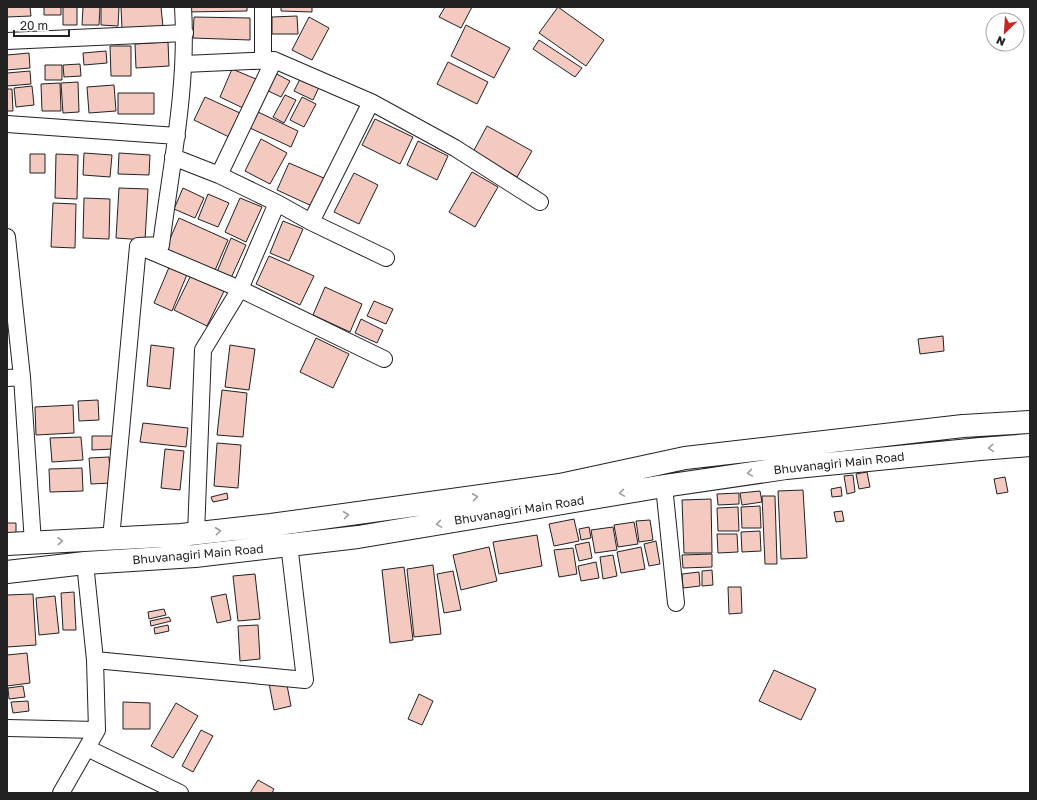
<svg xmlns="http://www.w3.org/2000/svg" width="1037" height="800" viewBox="0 0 1037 800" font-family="'Golos Text',sans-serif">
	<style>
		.building { fill: #f3c9c0; stroke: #222 }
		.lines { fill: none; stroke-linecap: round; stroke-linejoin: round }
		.street-casing { stroke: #222; stroke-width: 18 }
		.primary-casing { stroke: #222; stroke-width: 24 }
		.street { stroke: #fff; stroke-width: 16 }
		.primary { stroke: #fff; stroke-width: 22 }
		.oneway { stroke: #9c9c9c }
		.labels { text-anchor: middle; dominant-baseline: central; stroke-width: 3; stroke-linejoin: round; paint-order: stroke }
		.street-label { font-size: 12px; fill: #222; stroke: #fff }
	</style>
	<rect width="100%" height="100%" fill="#fff"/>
	<path class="building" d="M7,7H30L31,16L7,17Z
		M44,7H61V15H44Z
		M63,7H77V25H63Z
		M83,7H100L99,25H82Z
		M101,7H119L118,26L101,25Z
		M121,7H161L163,27L122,29Z
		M186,7H247V11L186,12Z
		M281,7H312V12L281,11Z
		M445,7H472L461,28L439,17Z
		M558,7L604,40L586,66L539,33Z
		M297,16L298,34H272V17Z
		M194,17L250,18V40L193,38Z
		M309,17L329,28L312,60L292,50Z
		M466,25L510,48L494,78L451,56Z
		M539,40L582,68L575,77L533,49Z
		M168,42L169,66L136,68L135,44Z
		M110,46H131V76H111Z
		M106,51L107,63L84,65L83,53Z
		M29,53L30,68L7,70V55Z
		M448,62L488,82L477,104L437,84Z
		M80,64L81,76L64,77L63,65Z
		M45,65H62V80H45Z
		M232,69L256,79L243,108L220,97Z
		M30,71L31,84L7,86V73Z
		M271,71L290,81L281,97L262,88Z
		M302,75L321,83L313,100L294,91Z
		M78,82L79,112L63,113L61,83Z
		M60,83L61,111H42L41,84Z
		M114,85L116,111L89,113L87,87Z
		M32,86L34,105L16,107L14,88Z
		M7,89H12L13,111H7Z
		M118,93H154V114H118Z
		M285,95L296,100L284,123L273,117Z
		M205,97L240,113L229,137L194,120Z
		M302,97L316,104L304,127L290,120Z
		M258,112L298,131L291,147L250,128Z
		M375,119L413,137L400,164L362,145Z
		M487,126L532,151L517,177L473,152Z
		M261,139L287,153L270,184L245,171Z
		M418,141L448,156L437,180L407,165Z
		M84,153L112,155L110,177L83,175Z
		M119,153L150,155L149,175L118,174Z
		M30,154H45V173H30Z
		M56,154L78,155L77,199L55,198Z
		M289,163L326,179L314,207L277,190Z
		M472,172L498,187L475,227L449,212Z
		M354,173L378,185L359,224L334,212Z
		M119,188L148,189L145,240L116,238Z
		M183,188L204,198L195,218L174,209Z
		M208,194L229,203L218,227L198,219Z
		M84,198L110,199L109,239L83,238Z
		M240,198L262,207L246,242L225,232Z
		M53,203L76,204L75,248L51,247Z
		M179,218L228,240L213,275L164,253Z
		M283,221L303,229L289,261L270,253Z
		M231,238L246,245L231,278L217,272Z
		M269,256L314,276L300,305L256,284Z
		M170,265L188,272L172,311L154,303Z
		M193,271L226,287L207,326L174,310Z
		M325,287L362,304L350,332L313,315Z
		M374,301L393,309L386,324L367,316Z
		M361,319L383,330L377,343L355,333Z
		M943,336L944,351L920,354L918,339Z
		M316,338L349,354L333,388L300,372Z
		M151,345L174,348L170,389L147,386Z
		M230,345L255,349L249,390L225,387Z
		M222,390L247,393L243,437L217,435Z
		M98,400L99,420L79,421L78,401Z
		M73,405L74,433L36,435L35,407Z
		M143,423L188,428L186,447L140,442Z
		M92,436H113L114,449L92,450Z
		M81,437L83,460L52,462L50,438Z
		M217,443L241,445L238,488L214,486Z
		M165,449L184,451L180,490L161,488Z
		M109,457L111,483L91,484L89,458Z
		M82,468L83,491L50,492L49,469Z
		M867,472L870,487L859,489L856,474Z
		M853,475L855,492L847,494L844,476Z
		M1005,477L1008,492L997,494L994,479Z
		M841,487L842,496L832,497L831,489Z
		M803,490L807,558L781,559L778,491Z
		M760,491L762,502L742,505L740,493Z
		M227,493L228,499L213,502L211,497Z
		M739,493V504L718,505L717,494Z
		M762,496H775L777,564H765Z
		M711,499L712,553H684L682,500Z
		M760,506L761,528H742L741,507Z
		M738,507L739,531H718L717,508Z
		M842,511L844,521L836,522L834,512Z
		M574,519L579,541L554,546L549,524Z
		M650,520L653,540L639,542L636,521Z
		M634,522L638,544L618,547L614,525Z
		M7,523H16V538H7Z
		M589,527L591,538L581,540L579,529Z
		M613,527L617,550L595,553L591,530Z
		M760,531L761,551L742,552L741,532Z
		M717,534H737L738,552L718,553Z
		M537,535L542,566L499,574L493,542Z
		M656,541L660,564L649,566L644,544Z
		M589,542L592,558L579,561L575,545Z
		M489,547L497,581L461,590L453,555Z
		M641,547L645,569L621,573L617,552Z
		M573,548L577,574L559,577L554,550Z
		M712,554V567L683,568L682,555Z
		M613,555L617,576L603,579L600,557Z
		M596,562L599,578L581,581L578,566Z
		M433,565L441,634L414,637L407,569Z
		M404,567L413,640L390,643L382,570Z
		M712,570L713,585L702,586V571Z
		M453,571L461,610L444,613L437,574Z
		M699,572L700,586L683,588L682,574Z
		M255,574L260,619L238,621L233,576Z
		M728,587H741L742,613L729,614Z
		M74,592L76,630H63L61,593Z
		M33,594L36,645L7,647V595Z
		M226,594L231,620L217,623L211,597Z
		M55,596L59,633L39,635L36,598Z
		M164,609L166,615L149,619L148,612Z
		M169,617L171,621L151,626L150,621Z
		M168,625L169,631L155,634L154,628Z
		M258,625L260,659L240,661L238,626Z
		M27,653L30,683L7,686V655Z
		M774,670L816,689L801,720L759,701Z
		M286,680L291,706L274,710L269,683Z
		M23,686L25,697L9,699L8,688Z
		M419,694L433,701L422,725L408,719Z
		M28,701L29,711L13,713L11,702Z
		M123,702L150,703V729H123Z
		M176,703L198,716L173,758L151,746Z
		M201,730L213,736L193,772L182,766Z
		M258,780L274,789L272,793H250Z"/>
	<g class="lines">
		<g class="street-casing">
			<path id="street" d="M7,41L185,33
				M263,61V7
				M184,64L274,60L371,102L455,148L540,202
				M7,124L177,136
				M173,157L219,175L277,203L311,222L386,258
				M219,175L274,60
				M311,222L371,102
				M7,237L22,377L33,543
				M143,248L240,289L384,359
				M7,378L22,377
				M664,486L676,603
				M196,534L203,350L240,289L277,203
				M111,539L138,246L161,245C171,166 188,87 183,7
				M95,660L305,680L289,544
				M7,728L97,730
				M87,748L180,793
				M61,793L97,730L95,660L85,563"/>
		</g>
		<g class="primary-casing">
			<path id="primary" d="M7,544L181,535L271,525L560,485L685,458L963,426L1030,422
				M7,572L85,563L195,556L358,537L664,486L786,468L980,449L1030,445"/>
		</g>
		<use href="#street" class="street"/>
		<use href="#primary" class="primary"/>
	</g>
	<defs><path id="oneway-chevron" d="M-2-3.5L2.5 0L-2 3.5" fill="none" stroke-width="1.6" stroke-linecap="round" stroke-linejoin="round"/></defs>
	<g class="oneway">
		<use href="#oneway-chevron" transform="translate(991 448) rotate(176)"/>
		<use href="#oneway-chevron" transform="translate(750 473) rotate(171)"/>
		<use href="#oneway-chevron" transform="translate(622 493) rotate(171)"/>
		<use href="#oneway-chevron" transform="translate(475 497) rotate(-8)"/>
		<use href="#oneway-chevron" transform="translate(346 515) rotate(-8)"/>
		<use href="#oneway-chevron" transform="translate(439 524) rotate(171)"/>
		<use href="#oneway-chevron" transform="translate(218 531) rotate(-7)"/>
		<use href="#oneway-chevron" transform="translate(60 541) rotate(-3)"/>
	</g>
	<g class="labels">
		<g class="street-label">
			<text transform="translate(839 463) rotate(-6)">Bhuvanagiri Main Road</text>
			<text transform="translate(519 510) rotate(-9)">Bhuvanagiri Main Road</text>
			<text transform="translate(198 554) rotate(-5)">Bhuvanagiri Main Road</text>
		</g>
	</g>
	<rect width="1037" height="800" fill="none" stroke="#222222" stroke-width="16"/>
	<g transform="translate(1005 32) rotate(205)"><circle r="19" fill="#ffffff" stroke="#a7a7a7"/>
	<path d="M0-3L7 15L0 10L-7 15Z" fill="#c62828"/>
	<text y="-6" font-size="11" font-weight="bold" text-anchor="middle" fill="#222222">N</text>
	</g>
	<path d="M14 30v6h55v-6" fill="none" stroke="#222222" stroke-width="2"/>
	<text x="20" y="30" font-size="12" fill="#222222" stroke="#ffffff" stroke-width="3" paint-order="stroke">20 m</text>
</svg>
